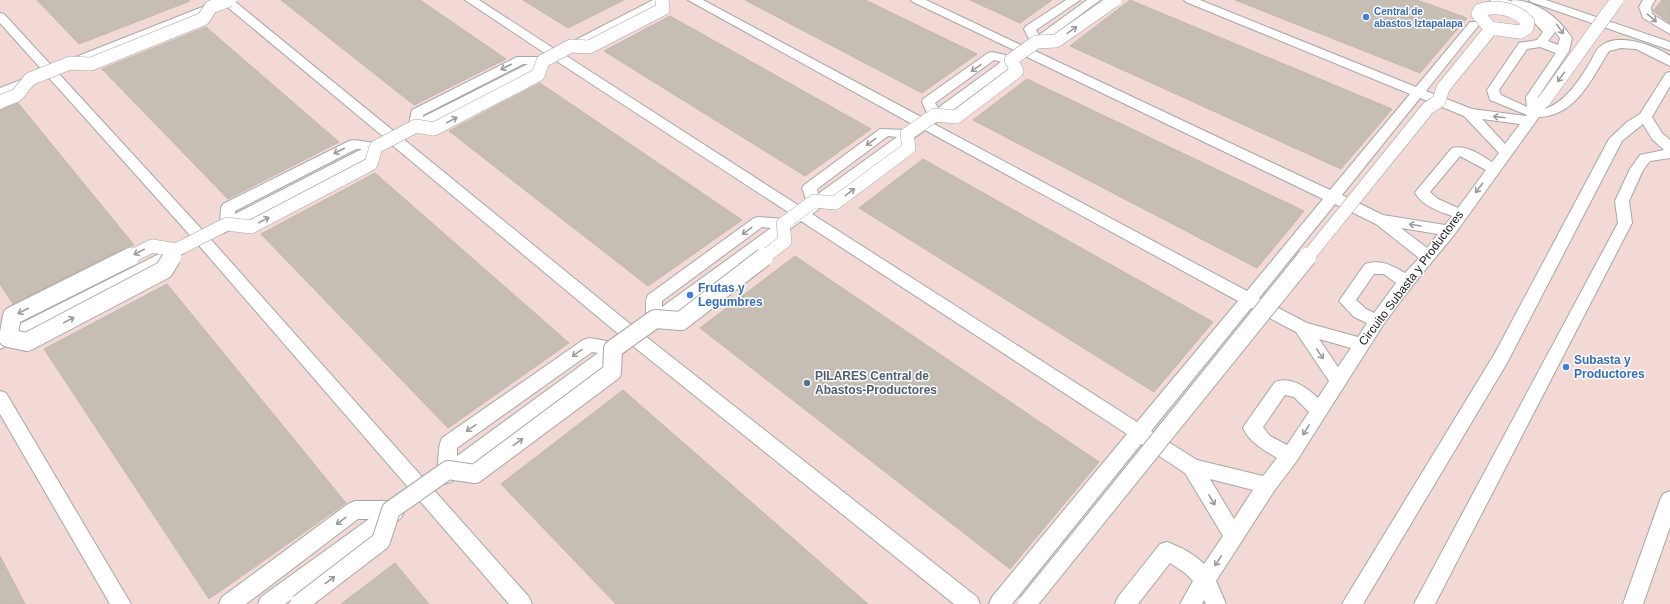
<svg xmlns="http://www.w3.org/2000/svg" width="1670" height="604" viewBox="0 0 1670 604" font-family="Helvetica,sans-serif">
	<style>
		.commercial { fill: #f2d9d5 }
		.building { fill: #c6beb5; stroke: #c4b7a8 }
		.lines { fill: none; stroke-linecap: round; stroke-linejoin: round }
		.minor-casing { stroke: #a7a7a7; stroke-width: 2 }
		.minor { fill: #fff; fill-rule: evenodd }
		.minor-bridge-far1-casing { stroke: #a7a7a7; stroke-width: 14; stroke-linecap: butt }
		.minor-bridge-casing { stroke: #a7a7a7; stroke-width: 20; stroke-linecap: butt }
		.minor-bridge-far1 { stroke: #fff; stroke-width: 13 }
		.minor-bridge { stroke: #fff; stroke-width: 18 }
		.oneway { stroke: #9b9b9b }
		.shop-dot { fill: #3f7fe0; stroke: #fff; stroke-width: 1.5 }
		.service-dot { fill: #5c6f8a; stroke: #fff; stroke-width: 1.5 }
		.labels { text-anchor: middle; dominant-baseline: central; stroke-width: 3; stroke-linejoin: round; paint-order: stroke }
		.far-shop-label { font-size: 10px; font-weight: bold; fill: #366cbe; stroke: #fff; text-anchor: start }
		.street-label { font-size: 12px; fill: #202020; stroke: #fff }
		.shop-label { font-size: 12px; font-weight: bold; fill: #366cbe; stroke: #fff; text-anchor: start }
		.service-label { font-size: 12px; font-weight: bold; fill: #4e5e75; stroke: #fff; text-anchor: start }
	</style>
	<rect width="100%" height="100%" fill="#f1efe6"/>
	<path class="commercial" d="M0,0H1670V604H0Z"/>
	<path class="building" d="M37,0H189L190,1L79,44Z
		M281,0H420L506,59L414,105Z
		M523,0H624L568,28Z
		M745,0H865L977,54L922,93Z
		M970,0H1052L1020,23Z
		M1130,0L1392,109L1341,169L1070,46Z
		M1235,0H1417L1467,18L1420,73Z
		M1662,0H1670V23L1653,11Z
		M670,16L871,129L805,176L604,51Z
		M206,27L339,142L228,199L102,69Z
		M1027,79L1304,211L1257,268L973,120Z
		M540,83L742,220L648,286L449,131Z
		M18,103L134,245L13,304L0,284V110Z
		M923,159L1213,322L1154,392L859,208Z
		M375,173L569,343L448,428L261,234Z
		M795,256L1099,462L1010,569L700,328Z
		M167,284L346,503L209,599L44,349Z
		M623,390L868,604H616L501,484Z
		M0,556L25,604H0Z
		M395,563L429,604H341Z"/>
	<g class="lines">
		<g class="minor-casing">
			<path id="minor" d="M220,0H233L640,332L977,597L980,604H954L628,342L392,145L224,233L219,234L214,233L212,229L214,225L220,222L221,208L223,204L349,141L354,140L375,143L385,138L225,5L71,68H63L61,65L63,62ZM356,149H362L235,214V211Z
				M465,0H479L556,50L653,0H668L565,55L801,207L807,202L802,188L804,185L880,129L907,130L914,125L688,0H703L923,118L928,115L922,102L923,99L988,53L992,52L1009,56L1016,51L913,2L911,0H926L1023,46L1030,41L1024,29L1026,26L1066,0H1080L1036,30L1039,35L1087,0H1100L1033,50L1330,190L1410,94L1186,2L1184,0H1200L1416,87L1470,22H1478L1480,24L1478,26L1426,91L1472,109L1526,116L1527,115L1490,100L1487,90L1519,43L1537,40L1543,32L1534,22L1521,14L1492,2L1490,0H1507L1513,2L1511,0C1537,0 1558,17 1572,38L1569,51L1538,97L1539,99L1544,97L1549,98L1550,101L1545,109C1567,101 1579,80 1591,61C1593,57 1596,49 1601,46C1617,32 1655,45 1670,56V66L1636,49L1621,48L1609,51C1592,78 1576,116 1539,117L1454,235L1412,286L1383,325L1296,462L1274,491L1216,581L1226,604H1206L1204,600L1202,604H1180L1193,581L1185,573L1170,563L1138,604H1115L1118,597L1160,544L1167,542C1181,547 1194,554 1204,564L1223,536L1185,473L1141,444L1012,604H989L992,597L1127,434L801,221L658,327L652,329L646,327L644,323C649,314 643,304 648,295L754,218L759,217L784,219L791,214L555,60L412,134H402L400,131L409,124L412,110L517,57H541L546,54ZM1550,25L1560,38L1558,45L1548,41L1555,32ZM1540,47L1556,53L1526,97L1527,107L1501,95L1499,90L1527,49ZM1025,56L1323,199L1247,291L934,124ZM994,60L1001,62L938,108L935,103ZM523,64H528L423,117V115ZM1420,98L1464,116L1499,153L1492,162C1481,155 1466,144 1452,148L1417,190L1415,193C1423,206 1438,211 1452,216L1445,225L1383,215L1342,195ZM1482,119L1520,124L1505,144ZM925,130L1238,301L1137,422L812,214ZM888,136L897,137L818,194L817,189ZM1460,156L1486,170L1458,208L1438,199L1430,192ZM1335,204L1376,224L1419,258L1405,273C1392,265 1380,259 1365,264L1339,301L1354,317L1367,323L1358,337L1307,323L1259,298ZM762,227L771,228L662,307V301ZM1401,228L1438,234L1427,248ZM1374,274H1384L1396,283L1374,313L1366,309L1356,300ZM1251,308L1296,332L1329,381L1318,398C1306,387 1291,376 1275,382L1246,423L1243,428C1250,443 1264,450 1277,458L1263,476L1197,460L1151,431ZM1319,339L1351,348L1338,367ZM1285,395L1294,397L1309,412L1287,445L1270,436L1263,427ZM1210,479L1253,490L1234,519Z
				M1529,0H1546L1670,42V50L1531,2Z
				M1643,0H1655L1651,7L1652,14L1670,25V34L1643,18L1639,7Z
				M0,13L4,14L206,234L529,597L532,604H509L196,242L0,23Z
				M1670,72V86L1652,117L1662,133L1670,140V158L1650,161L1643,170L1629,201L1632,223L1435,604H1414L1618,223L1615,201L1630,169L1640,155L1664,150L1652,139L1643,124L1622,141L1507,363L1363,604H1342L1495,353L1609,139L1627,122L1640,114L1666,73Z
				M36,74L40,75L42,78L40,81L0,96V88Z
				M179,244L184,245L187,249L184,253L0,349V334Z
				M589,338L613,342L620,339L626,341L628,346L626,351L451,482L444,484L437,482L435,476C441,462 436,451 442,438L583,340ZM592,352L598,353L457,456V448Z
				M0,391L6,393L131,604H110L0,414Z
				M1670,491V527L1643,604H1623L1660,500L1663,494Z
				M355,501H391L401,506L404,512L401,518L285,604H258L261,597L369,519H358L246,604H219L222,597L348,504Z"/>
		</g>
		<use href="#minor" class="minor"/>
		<g class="minor-bridge-far1-casing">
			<path id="minor-bridge-far1" d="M1544,101L1617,0
				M0,102L17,95L30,79L70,63L91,64L203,19L211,7L230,0
				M176,250L227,224L251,227L371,164L376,147L416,126L434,129L538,75L543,61L571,46L589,47L663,9L662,0
				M128,258L152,246L176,250
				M171,258L176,250
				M763,258L785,241L783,224L814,201L835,203L909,148L907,134L935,115L956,117L1017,71L1011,60L1036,42L1056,41L1115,0
				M1307,258L1428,108L1439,101L1443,88L1491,29L1478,14L1480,10C1498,5 1515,9 1528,22L1527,28L1520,32L1497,29"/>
		</g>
		<g class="minor-bridge-casing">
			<path id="minor-bridge" d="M130,257L12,316L8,338L27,342L164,270L172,257
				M299,604L381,541L391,510L448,470L475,474L612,372L613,349L655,319L681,321L764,257
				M1027,604L1307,257"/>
		</g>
		<use href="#minor-bridge-far1" class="minor-bridge-far1"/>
		<use href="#minor-bridge" class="minor-bridge"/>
	</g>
	<defs><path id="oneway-shaft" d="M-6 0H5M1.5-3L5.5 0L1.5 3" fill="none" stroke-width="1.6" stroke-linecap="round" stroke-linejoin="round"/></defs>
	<g class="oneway">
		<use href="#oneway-shaft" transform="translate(1652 18) rotate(41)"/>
		<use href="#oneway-shaft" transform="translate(1560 29) rotate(55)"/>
		<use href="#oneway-shaft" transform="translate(1072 30) rotate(-35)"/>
		<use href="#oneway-shaft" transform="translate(506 67) rotate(153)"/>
		<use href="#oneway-shaft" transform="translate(976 68) rotate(145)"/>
		<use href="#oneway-shaft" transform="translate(1561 77) rotate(126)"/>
		<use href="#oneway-shaft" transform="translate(1499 117) rotate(-173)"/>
		<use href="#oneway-shaft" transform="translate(452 120) rotate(-27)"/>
		<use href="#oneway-shaft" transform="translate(871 142) rotate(144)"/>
		<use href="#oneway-shaft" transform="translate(339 151) rotate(153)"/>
		<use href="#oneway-shaft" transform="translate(1479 188) rotate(127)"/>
		<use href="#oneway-shaft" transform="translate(850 192) rotate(-37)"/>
		<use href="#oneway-shaft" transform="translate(264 220) rotate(-28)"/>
		<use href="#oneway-shaft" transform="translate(1415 225) rotate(-171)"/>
		<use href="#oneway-shaft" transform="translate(747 231) rotate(144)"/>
		<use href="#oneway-shaft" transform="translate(139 252) rotate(153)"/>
		<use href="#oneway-shaft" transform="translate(23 311) rotate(153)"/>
		<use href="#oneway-shaft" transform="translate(69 320) rotate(-28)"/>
		<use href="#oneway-shaft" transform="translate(577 353) rotate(145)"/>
		<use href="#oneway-shaft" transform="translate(1320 354) rotate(56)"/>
		<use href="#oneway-shaft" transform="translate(471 428) rotate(145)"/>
		<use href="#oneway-shaft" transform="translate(1306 430) rotate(122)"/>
		<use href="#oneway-shaft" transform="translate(518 442) rotate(-36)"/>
		<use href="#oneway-shaft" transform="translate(1212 500) rotate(59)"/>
		<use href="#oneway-shaft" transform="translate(341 521) rotate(143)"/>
		<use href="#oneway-shaft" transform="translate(1218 561) rotate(123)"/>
		<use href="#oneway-shaft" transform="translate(330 580) rotate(-37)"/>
	</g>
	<g class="shop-dot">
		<circle cx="1366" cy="17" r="4"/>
		<circle cx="690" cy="295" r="4"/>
		<circle cx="1566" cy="367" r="4"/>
	</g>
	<circle class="service-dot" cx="807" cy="383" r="4"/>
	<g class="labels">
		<g class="far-shop-label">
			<text x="1374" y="11">Central de<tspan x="1374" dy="12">abastos Iztapalapa</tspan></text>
		</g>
		<g class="street-label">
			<text transform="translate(1411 278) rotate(-53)">Circuito Subasta y Productores</text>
		</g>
		<g class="shop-label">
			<text x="698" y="288">Frutas y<tspan x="698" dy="14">Legumbres</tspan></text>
			<text x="1574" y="360">Subasta y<tspan x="1574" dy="14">Productores</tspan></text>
		</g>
		<g class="service-label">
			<text x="815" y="376">PILARES Central de<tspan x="815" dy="14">Abastos-Productores</tspan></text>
		</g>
	</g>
</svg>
